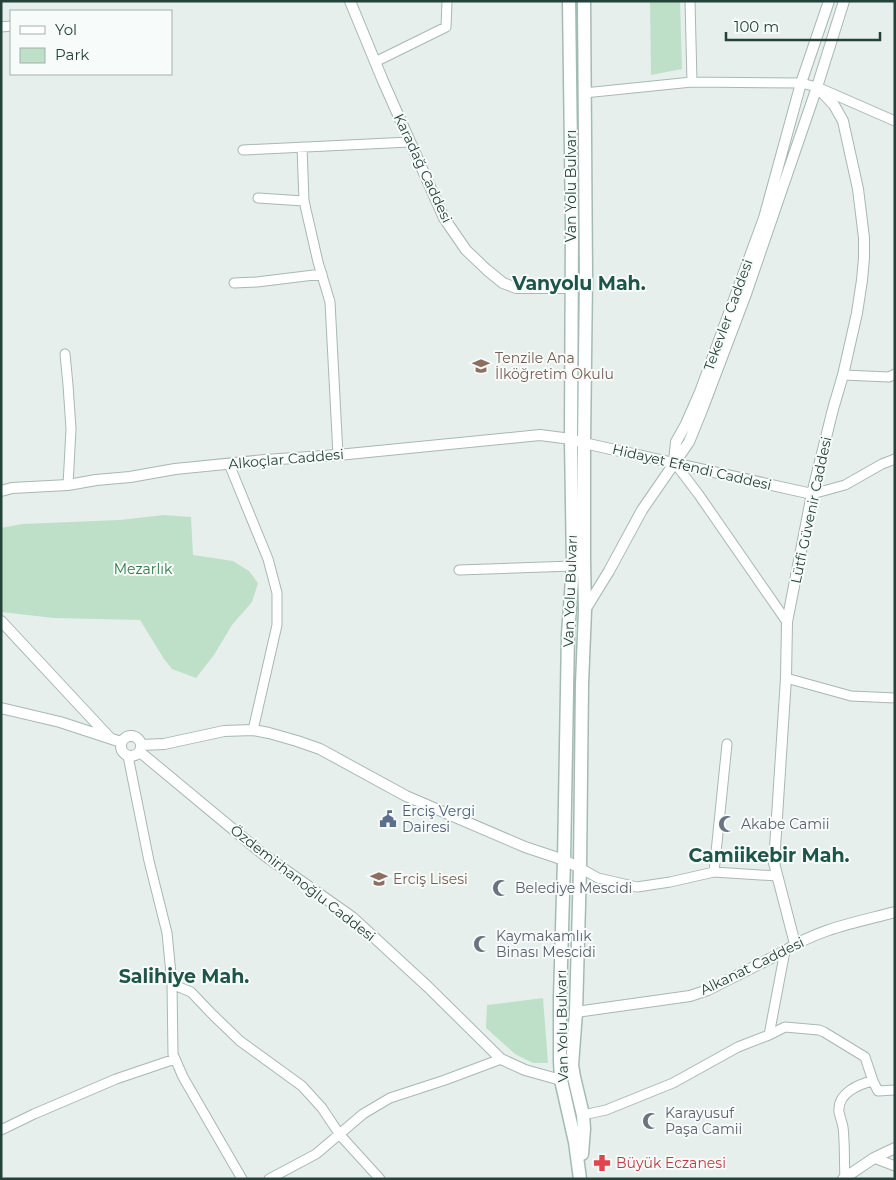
<svg xmlns="http://www.w3.org/2000/svg" width="896" height="1180" viewBox="0 0 896 1180" font-family="Montserrat,sans-serif">
	<style>
		.green { fill: #bfe0c8 }
		.lines { fill: none; stroke-linecap: round; stroke-linejoin: round }
		.minor-casing { stroke: #a8b8b2; stroke-width: 11 }
		.tertiary-casing { stroke: #a8b8b2; stroke-width: 12 }
		.secondary-casing { stroke: #a4bbb3; stroke-width: 15 }
		.minor { stroke: #fff; stroke-width: 9 }
		.tertiary { stroke: #fff; stroke-width: 10 }
		.secondary { stroke: #fff; stroke-width: 12 }
		.labels { text-anchor: middle; dominant-baseline: central; stroke-width: 4; stroke-linejoin: round; paint-order: stroke }
		.street-label { font-size: 14px; fill: #24423a; stroke: #f7fbf9 }
		.education-label { font-size: 14px; fill: #785e54; stroke: #f7fbf9; text-anchor: start }
		.park-label { font-size: 14px; fill: #2d7a4b; stroke: #f7fbf9 }
		.service-label { font-size: 14px; fill: #4e5e75; stroke: #f7fbf9; text-anchor: start }
		.worship-label { font-size: 14px; fill: #5b616d; stroke: #f7fbf9; text-anchor: start }
		.health-label { font-size: 14px; fill: #be3a42; stroke: #f7fbf9; text-anchor: start }
		.district-label { font-size: 19px; font-weight: bold; fill: #1f5548; stroke: #f7fbf9 }
	</style>
	<rect width="100%" height="100%" fill="#e6efeb"/>
	<path class="green" d="M650,1H680L682,69L651,75Z
		M164,515L191,517L193,555L233,561L249,571L258,583L252,602L232,625L214,655L196,678L172,669L164,659L140,620L54,618L1,612V528L22,524L120,520Z
		M543,998L548,1063H533L515,1054L486,1028L487,1005Z"/>
	<g class="lines">
		<g class="minor-casing">
			<path id="minor" d="M690,1L692,82
				M1,27L11,26
				M375,62L446,27L447,1
				M584,93L692,82L801,83L817,87L895,121
				M302,147L304,201L318,262L330,302L338,455
				M243,150L410,142
				M258,198L304,201
				M234,283L257,282L322,274
				M65,354L68,385L71,429L68,485
				M843,375L889,377L895,374
				M674,462L699,495L787,622
				M229,464L268,559L277,593V625L253,730
				M812,494L845,485L882,464L895,459
				M459,570L573,566
				M786,678L851,696L895,698
				M128,756L149,861L167,933L172,984L173,1054L183,1077L242,1179
				M580,868L598,878L637,887L670,882L714,872L777,876
				M714,872L727,744
				M785,951L769,1035L785,1027L819,1030L824,1032L865,1057L873,1081C859,1084 837,1093 839,1112C840,1117 842,1122 843,1127C845,1143 844,1161 845,1178
				M172,984L191,992L213,1015L240,1041L302,1086L322,1108L340,1135L380,1179
				M873,1081L878,1091L895,1090
				M583,1115L606,1110L673,1083L738,1047L769,1035
				M1,1130L34,1114L116,1079L175,1059
				M874,1158L895,1166
				M269,1179L316,1154L363,1114L390,1098L445,1080L501,1059"/>
		</g>
		<g class="tertiary-casing">
			<path id="tertiary" d="M350,1L383,81L444,218L466,250L487,270L503,283L516,288H571
				M674,461L676,442L686,424L700,392L764,218L801,83L829,1
				M1,491L12,488L68,485L96,480L130,477L175,469L265,460L338,455L540,435L571,439L584,443L812,494
				M585,610L609,571L642,510L689,442L702,410L746,294L817,87L844,1
				M1,621L110,738
				M1,708L60,722L121,742
				M121 746a10 10 0 1 1 20 0a10 10 0 1 1-20 0Z
				M141,745L164,744L224,731L253,730L269,733L297,741L320,749L406,796L525,847L564,860L580,868
				M140,752L264,855L352,917L427,986L501,1059L525,1070L561,1080
				M795,944L774,863L786,678L787,622L812,494L833,409L843,375L857,313L862,280L864,258V238L858,189L843,121L834,105L817,87
				M576,1012L690,996L708,990L785,951C817,929 858,922 895,912
				M843,1179L874,1158L895,1148"/>
		</g>
		<g class="secondary-casing">
			<path id="secondary" d="M569,1L572,225L571,439L573,566L568,634L564,860L560,998V1061L561,1080L575,1142L580,1179
				M582,1154L584,1129L583,1115L574,1077L572,1065L576,1012L580,868L582,684L585,610L584,560V443L586,277L584,1"/>
		</g>
		<use href="#minor" class="minor"/>
		<use href="#tertiary" class="tertiary"/>
		<use href="#secondary" class="secondary"/>
	</g>
	<defs>
		<g id="school-bare" transform="scale(1.35)"><path d="M0-5L7-2L0 1L-7-2ZM-4 1L0 2.5L4 1V4Q0 6-4 4Z" fill="#8d6e63" stroke="#f7fbf9" stroke-width="2.5" paint-order="stroke"/></g>
		<g id="civic-bare" transform="scale(1.35)"><path d="M-.6-6.5H3V-4.5H.6V-3L4-1V1h2V6H-6V1h2V-1L-.6-3ZM-1.2 2.5V6h2.4V2.5Z" fill="#5c6f8a" stroke="#f7fbf9" stroke-width="2.5" paint-order="stroke"/></g>
		<g id="mosque-bare" transform="scale(1.35)"><path d="M3.5-4.9A6 6 0 1 0 3.5 4.9A5 5 0 1 1 3.5-4.9Z" fill="#6b7280" stroke="#f7fbf9" stroke-width="2.5" paint-order="stroke"/></g>
		<g id="pharmacy-bare" transform="scale(1.35)"><path d="M-2-6h4v4h4v4h-4v4h-4v-4h-4v-4h4Z" fill="#e0444e" stroke="#f7fbf9" stroke-width="2.5" paint-order="stroke"/></g>
	</defs>
	<g fill-rule="evenodd">
		<use href="#school-bare" x="481" y="366"/>
		<use href="#civic-bare" x="388" y="819"/>
		<use href="#mosque-bare" x="727" y="824"/>
		<use href="#school-bare" x="379" y="879"/>
		<use href="#mosque-bare" x="501" y="888"/>
		<use href="#mosque-bare" x="482" y="944"/>
		<use href="#mosque-bare" x="651" y="1121"/>
		<use href="#pharmacy-bare" x="602" y="1163"/>
	</g>
	<g class="labels">
		<g class="street-label">
			<text transform="translate(423 168) rotate(65)">Karadağ Caddesi</text>
			<text transform="translate(571 186) rotate(-90)">Van Yolu Bulvarı</text>
			<text transform="translate(728 315) rotate(-70)">Tekevler Caddesi</text>
			<text transform="translate(286 459) rotate(-5)">Alkoçlar Caddesi</text>
			<text transform="translate(692 467) rotate(13)">Hidayet Efendi Caddesi</text>
			<text transform="translate(811 510) rotate(-78)">Lütfi Güvenir Caddesi</text>
			<text transform="translate(570 591) rotate(-88)">Van Yolu Bulvarı</text>
			<text transform="translate(303 883) rotate(38)">Özdemirhanoğlu Caddesi</text>
			<text transform="translate(752 966) rotate(-26)">Alkanat Caddesi</text>
			<text transform="translate(562 1026) rotate(-91)">Van Yolu Bulvarı</text>
		</g>
		<g class="education-label">
			<text x="495" y="358">Tenzile Ana<tspan x="495" dy="16">İlköğretim Okulu</tspan></text>
			<text x="393" y="879">Erciş Lisesi</text>
		</g>
		<g class="park-label">
			<text x="143" y="569">Mezarlık</text>
		</g>
		<g class="service-label">
			<text x="402" y="811">Erciş Vergi<tspan x="402" dy="16">Dairesi</tspan></text>
		</g>
		<g class="worship-label">
			<text x="741" y="824">Akabe Camii</text>
			<text x="515" y="888">Belediye Mescidi</text>
			<text x="496" y="936">Kaymakamlık<tspan x="496" dy="16">Binası Mescidi</tspan></text>
			<text x="665" y="1113">Karayusuf<tspan x="665" dy="16">Paşa Camii</tspan></text>
		</g>
		<g class="health-label">
			<text x="616" y="1163">Büyük Eczanesi</text>
		</g>
		<g class="district-label">
			<text x="579" y="283">Vanyolu Mah.</text>
			<text x="769" y="855">Camiikebir Mah.</text>
			<text x="184" y="976">Salihiye Mah.</text>
		</g>
	</g>
	<rect width="896" height="1180" fill="none" stroke="#24423a" stroke-width="5"/>
	<rect x="10" y="10" width="162" height="65" fill="#f7fbf9" stroke="#a3b1ad"/>
	<rect x="20" y="26" width="25" height="8" fill="#ffffff" stroke="#a3b1ad"/>
	<text x="55" y="35" font-size="15" fill="#24423a">Yol</text>
	<rect x="20" y="48" width="25" height="15" fill="#bfe0c8" stroke="#a3b1ad"/>
	<text x="55" y="60" font-size="15" fill="#24423a">Park</text>
	<path d="M726 32v8h154v-8" fill="none" stroke="#24423a" stroke-width="2.5"/>
	<text x="734" y="32" font-size="15" fill="#24423a" stroke="#f7fbf9" stroke-width="4" paint-order="stroke">100 m</text>
</svg>
